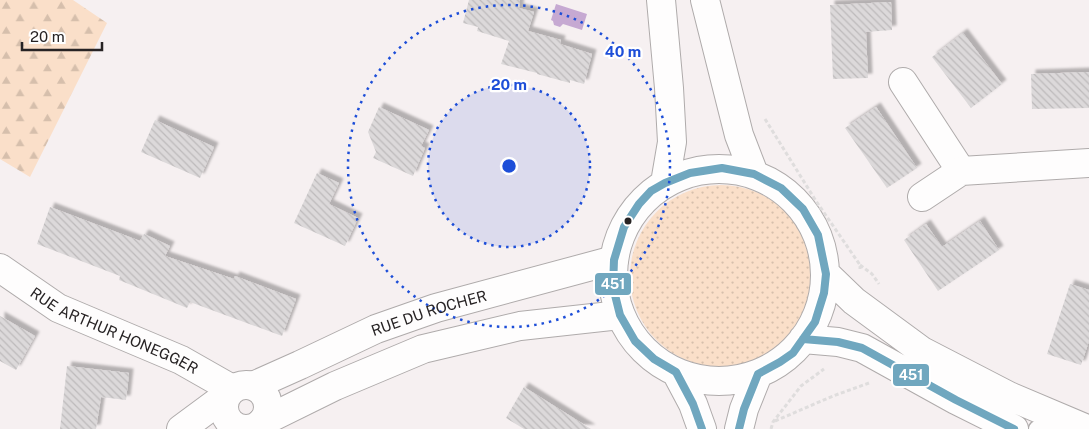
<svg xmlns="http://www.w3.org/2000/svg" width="1089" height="429" viewBox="0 0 1089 429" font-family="'Public Sans',sans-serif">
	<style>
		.grass { fill: url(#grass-dots) }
		.forest { fill: url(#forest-firs) }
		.water { fill: #c6a9d2 }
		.building { fill: url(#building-back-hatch); filter: url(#shadow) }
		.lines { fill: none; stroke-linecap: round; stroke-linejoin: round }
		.lane-casing { stroke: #afabab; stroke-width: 19 }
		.street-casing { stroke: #afabab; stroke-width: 30 }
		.secondary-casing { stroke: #afabab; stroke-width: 30 }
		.path { stroke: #dfdddd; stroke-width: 3; stroke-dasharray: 4 2.5; stroke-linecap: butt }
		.lane { stroke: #fefdfd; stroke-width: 16 }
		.street { stroke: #fefdfd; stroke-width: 28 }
		.secondary { stroke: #fefdfd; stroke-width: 28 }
		.bus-1-casing { stroke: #fff; stroke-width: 11 }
		.bus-1 { stroke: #70a7bf; stroke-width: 8 }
		.ring { fill: none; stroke: #1d4ed8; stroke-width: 2.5; stroke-dasharray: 2.5 5 }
		.bus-dot { fill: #272324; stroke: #fff; stroke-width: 2 }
		.labels { text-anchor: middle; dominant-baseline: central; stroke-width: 4.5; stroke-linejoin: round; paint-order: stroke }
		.street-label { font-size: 15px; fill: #272324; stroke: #fff }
		.centre { fill: #1d4ed8; stroke: #fff; stroke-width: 2.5 }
		.ring-label { font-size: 15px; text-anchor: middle; font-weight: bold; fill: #1d4ed8; stroke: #fff; stroke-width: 4.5; stroke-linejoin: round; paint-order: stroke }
		.line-badge { stroke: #fff; stroke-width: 2 }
		.badge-label { font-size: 14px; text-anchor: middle; font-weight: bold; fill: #fff }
	</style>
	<defs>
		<pattern id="grass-dots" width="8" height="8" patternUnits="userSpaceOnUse" patternTransform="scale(1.25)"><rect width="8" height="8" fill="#fadfc9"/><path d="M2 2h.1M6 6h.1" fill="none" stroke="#d6bfac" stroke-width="1.8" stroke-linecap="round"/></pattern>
		<pattern id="forest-firs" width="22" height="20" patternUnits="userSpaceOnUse" patternTransform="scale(1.25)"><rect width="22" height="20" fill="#fadfc9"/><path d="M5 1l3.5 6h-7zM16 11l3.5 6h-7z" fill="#d6bfac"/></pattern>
		<pattern id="building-back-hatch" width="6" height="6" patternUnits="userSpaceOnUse" patternTransform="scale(1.25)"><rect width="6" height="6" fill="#dcd9da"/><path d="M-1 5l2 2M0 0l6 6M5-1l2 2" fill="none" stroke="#bdbabb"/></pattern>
		<filter id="shadow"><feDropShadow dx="4.5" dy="-4.5" stdDeviation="1" flood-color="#0004"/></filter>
	</defs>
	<rect width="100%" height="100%" fill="#f6f0f1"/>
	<path class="grass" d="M630 276a91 91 0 1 1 182 0a91 91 0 1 1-182 0Z"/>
	<path class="forest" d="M0,0H73L107,23L30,177L0,159Z"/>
	<path class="water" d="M556,4L587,14L582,30L563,24L560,27L554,25L553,21L551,20Z"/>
	<path class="building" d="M469,0H520L519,8L534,12L528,31L561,40L560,44L592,54L584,84L570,80V83L537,74V73L501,64L509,41L477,31L478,27L463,23Z
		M891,2L892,30L866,32L868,78L833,79L830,5Z
		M963,33L1002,84L971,108L932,57Z
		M1089,72V108L1032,109L1031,74Z
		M379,107L429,130L421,146L425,148L413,176L373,158L376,152L368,132Z
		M876,107L917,168L887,188L845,128Z
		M155,120L214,147L200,178L141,152Z
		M317,173L339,183L329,204L358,218L345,246L294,223Z
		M50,207L140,241L144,234L170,246L165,256L234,279L235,276L296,299L282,336L190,302L187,308L119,280L120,276L37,244Z
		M980,221L999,250L938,291L904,240L926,224L942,247Z
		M1070,284L1089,290V341L1081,365L1047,354Z
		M0,316L35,336L16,370L0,361Z
		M67,366L129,373L126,400L101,397L96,429H60Z
		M524,387L591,429H524L506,418Z"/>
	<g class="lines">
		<g class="lane-casing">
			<path id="lane" d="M1037,429L1054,424L1066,423"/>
		</g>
		<g class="street-casing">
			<g id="street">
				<path d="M903,82L961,171"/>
				<path d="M922,197L961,171L1089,163"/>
				<path id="s1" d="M0,268L58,308L181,360L232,389"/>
				<circle cx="246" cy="407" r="22"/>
				<path id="s2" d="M253,386L300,365L376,329L436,308L614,260"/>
				<path d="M262,422L335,386L423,349L520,326L620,315"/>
				<path d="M181,429L227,395"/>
			</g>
		</g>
		<g class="secondary-casing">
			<path id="secondary" d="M661,0L669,88L672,142L665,183
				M705,0L739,135L754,174
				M613 275a106 106 0 1 1 212 0a106 106 0 1 1-212 0Z
				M826,274L854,301L922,351L1009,396L1087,429
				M803,339L838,342L862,348L956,400L1014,429
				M676,372L693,404L702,429
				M739,429L744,409L758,374"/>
		</g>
		<path class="path" d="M765,119L816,201L860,265V269
			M860,265L872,274L879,284
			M775,421L833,396L869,383
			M771,429L773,422L801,386L824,369"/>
		<use href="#lane" class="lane"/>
		<use href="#street" class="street"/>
		<use href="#secondary" class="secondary"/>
		<g class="bus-1-casing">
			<path id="bus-1" d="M803,339L838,342L862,348L956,400L1014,429
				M702,429L693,404L676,372L654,359L635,341L620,315L613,287L614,260L624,227L639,204L651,191L665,183L690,173L722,168L754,174L781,188L803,209L818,235L826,274L824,293L815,322L793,353L780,362L758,374L744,409L739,429"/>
		</g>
		<use href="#bus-1" class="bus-1"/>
	</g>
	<circle cx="509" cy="166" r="81" fill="#1d4ed8" fill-opacity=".12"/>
	<g class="ring">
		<circle cx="509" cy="166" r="81"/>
		<circle cx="509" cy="166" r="161"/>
	</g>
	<circle class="bus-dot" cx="628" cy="221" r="4.5"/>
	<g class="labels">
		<g class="street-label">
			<text stroke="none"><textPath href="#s2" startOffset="191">RUE DU ROCHER</textPath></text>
			<text stroke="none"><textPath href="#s1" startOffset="131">RUE ARTHUR HONEGGER</textPath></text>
		</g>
	</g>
	<circle cx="509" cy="166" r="8" class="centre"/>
	<g class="ring-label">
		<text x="623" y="57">40 m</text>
		<text x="509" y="90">20 m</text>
	</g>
	<g class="line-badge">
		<rect x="594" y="272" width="38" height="24" rx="5" fill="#70a7bf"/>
		<rect x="892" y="363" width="38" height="24" rx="5" fill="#70a7bf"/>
	</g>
	<g class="badge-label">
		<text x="613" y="289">451</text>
		<text x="911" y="380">451</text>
	</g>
	<path d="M22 42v8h80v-8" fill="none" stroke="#272324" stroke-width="2.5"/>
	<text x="30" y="42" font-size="15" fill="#272324" stroke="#ffffff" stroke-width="4" paint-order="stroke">20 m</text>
</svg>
